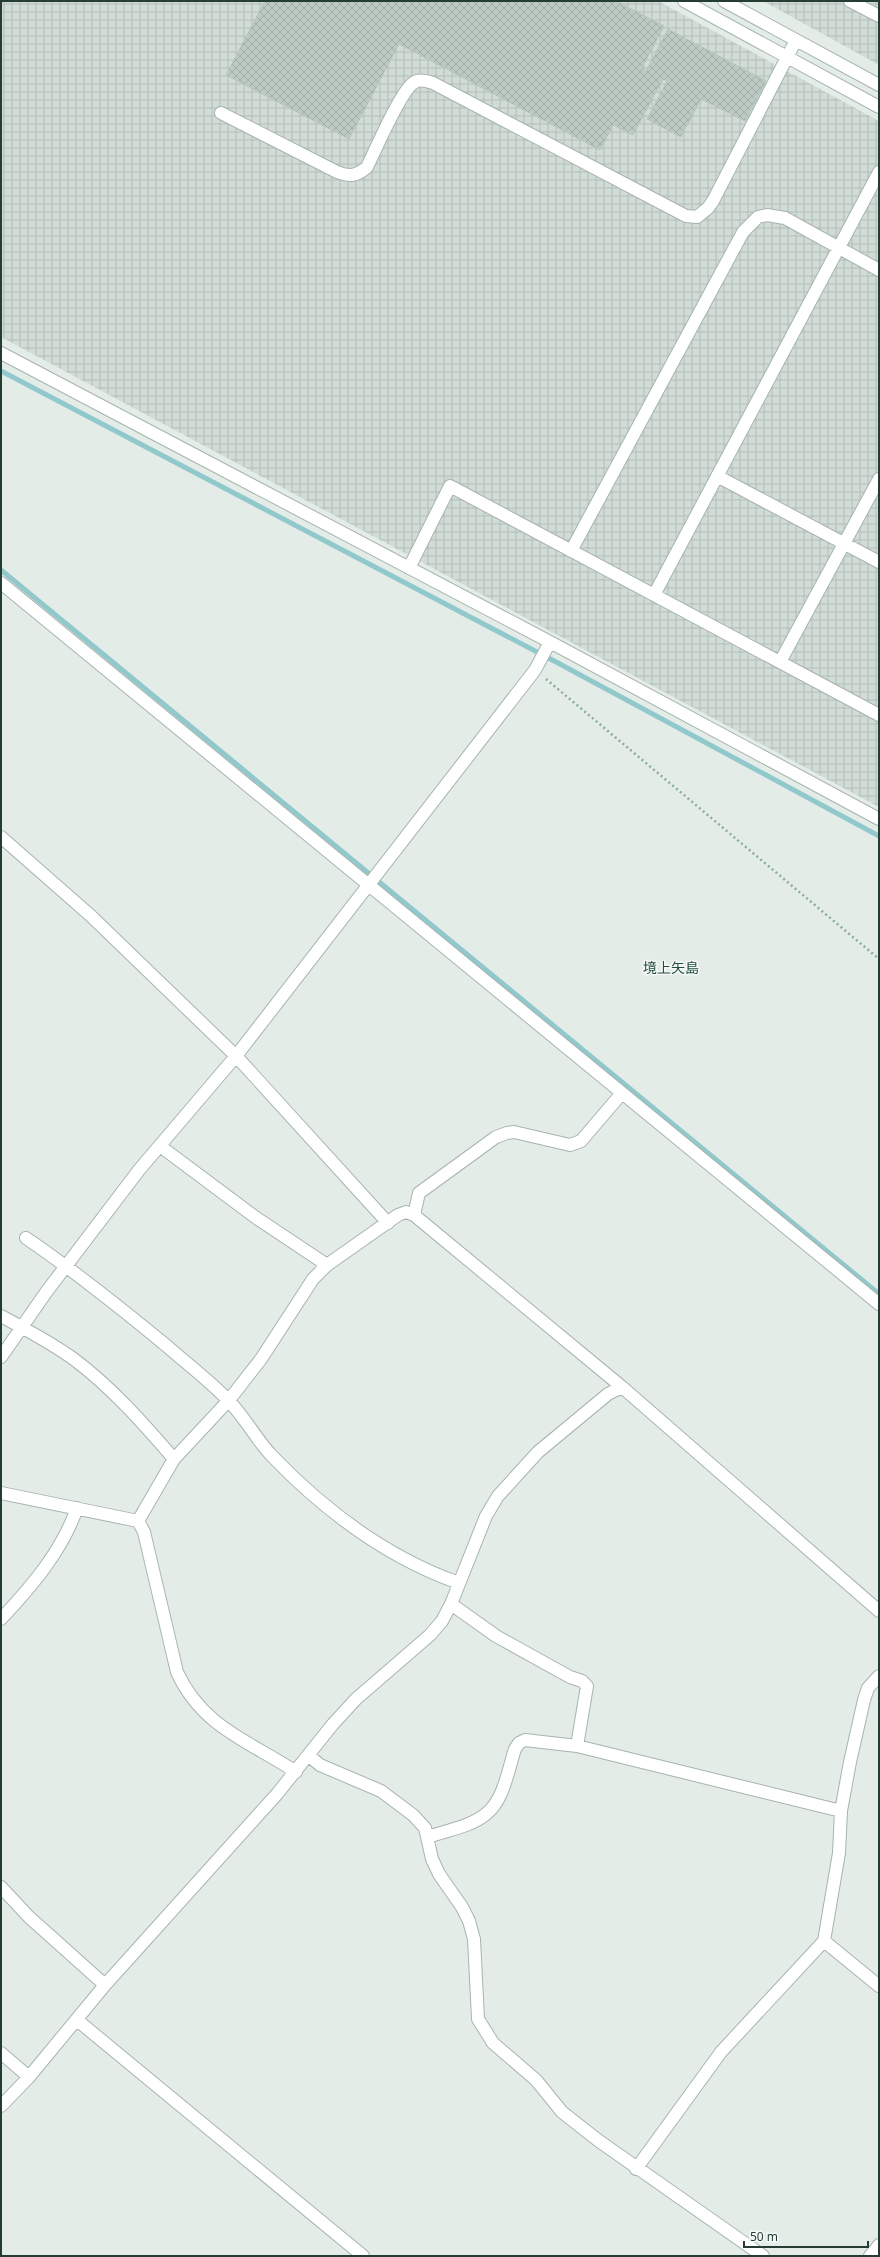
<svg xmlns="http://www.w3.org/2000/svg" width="880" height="2257" viewBox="0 0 880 2257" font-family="'Noto Sans','Noto Sans JP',sans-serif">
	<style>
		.industrial { fill: url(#industrial-grid) }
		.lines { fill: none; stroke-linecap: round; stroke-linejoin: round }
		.stream { stroke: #91c8cc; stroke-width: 5 }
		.building { fill: url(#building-cross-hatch); stroke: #b7c5be }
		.minor-casing { stroke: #a7b4ae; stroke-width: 14 }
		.path { stroke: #87ad9e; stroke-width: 2.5; stroke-dasharray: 2 3; stroke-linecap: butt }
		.minor { stroke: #fff; stroke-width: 12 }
		.labels { text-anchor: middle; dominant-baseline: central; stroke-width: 3; stroke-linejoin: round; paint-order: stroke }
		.quarter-label { font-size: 14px; fill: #224d3f; stroke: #f4f9f6 }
	</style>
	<defs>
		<pattern id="industrial-grid" width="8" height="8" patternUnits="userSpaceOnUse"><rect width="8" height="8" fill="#d2dcd7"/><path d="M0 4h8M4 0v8" fill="none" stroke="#b4beb9"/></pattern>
		<pattern id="building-cross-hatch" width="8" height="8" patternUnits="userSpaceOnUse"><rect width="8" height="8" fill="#bccac3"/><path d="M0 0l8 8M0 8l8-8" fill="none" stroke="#a1aea8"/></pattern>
	</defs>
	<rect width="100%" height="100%" fill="#e4ece8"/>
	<path class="industrial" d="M1,1H658L879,121V807L1,337Z
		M763,1H879V65Z"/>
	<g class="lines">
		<path class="stream" d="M1,371L558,663L879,836
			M1,570L879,1294"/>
	</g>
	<path class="building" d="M265,1H616L664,26L642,68L646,71L668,29L766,81L745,121L701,99L681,137L647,119L667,81L663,79L633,135L613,125L600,150L399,44L349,139L226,75Z"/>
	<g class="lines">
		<g class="minor-casing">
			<path id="minor" d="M684,1L879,107
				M724,1L879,85
				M850,1L879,16
				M221,113L337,172C350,177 357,176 367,167C376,149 399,95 412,84C418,78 426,81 433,83L686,216L697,217L708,208L713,201L796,40
				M1,353L550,642L879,819
				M717,476L879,562
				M571,551L743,232L758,217L767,215L785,218L879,270
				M409,568L450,486L879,715
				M1,583L879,1304
				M654,595L879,172
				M780,662L879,479
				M1,837L91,916L236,1056L388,1223
				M160,1146L255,1217L327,1265
				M414,1215L419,1193L496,1137L507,1133L514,1132L570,1145L581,1141L622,1093
				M26,1238C76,1272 122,1309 168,1347C186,1363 206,1378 223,1395C242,1412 254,1437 272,1456C324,1510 388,1558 459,1583
				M1,1316C27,1330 52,1343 75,1360C112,1388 144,1424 174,1459
				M1,1357L47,1291L139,1170L236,1056L535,670L550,642
				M1,1493L138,1521L144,1532L177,1672C202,1727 249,1741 296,1772
				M138,1521L174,1459L229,1400L261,1359L313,1279L327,1265L398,1215L406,1212L414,1215L622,1387L879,1611
				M451,1604L496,1636L570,1677L582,1681L587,1686L577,1746
				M1,1619C32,1586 62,1551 77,1508
				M879,1676L868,1688L864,1700L850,1762L841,1811L839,1853L824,1941L879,1986
				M308,1755L320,1765L381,1791L413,1815L425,1828L432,1859L439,1874L462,1907L469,1921L474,1939L478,2019L493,2043L536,2080L562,2112L599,2141L763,2256
				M428,1837C447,1830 470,1827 486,1814C504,1800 508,1770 515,1749L519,1743L525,1740L577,1746L841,1811
				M1,1887L29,1917L105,1985
				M77,2020L363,2256
				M1,2053L29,2077
				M1,2106L29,2077L105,1985L277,1794L333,1724L356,1699L430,1635L442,1621L451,1604L486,1516L498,1496L538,1452L608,1394L622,1387
				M636,2169L721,2052L824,1941
				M870,2256L879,2245"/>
		</g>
		<path class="path" d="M546,679L879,959"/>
		<use href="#minor" class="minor"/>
	</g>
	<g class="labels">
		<g class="quarter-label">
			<text x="671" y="967">境上矢島</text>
		</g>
	</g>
	<rect width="880" height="2257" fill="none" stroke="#253c34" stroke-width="4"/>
	<path d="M744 2241v6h124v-6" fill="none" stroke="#253c34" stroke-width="2"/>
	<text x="750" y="2241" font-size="12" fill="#253c34" stroke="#f4f9f6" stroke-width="3" paint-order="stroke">50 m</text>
</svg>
